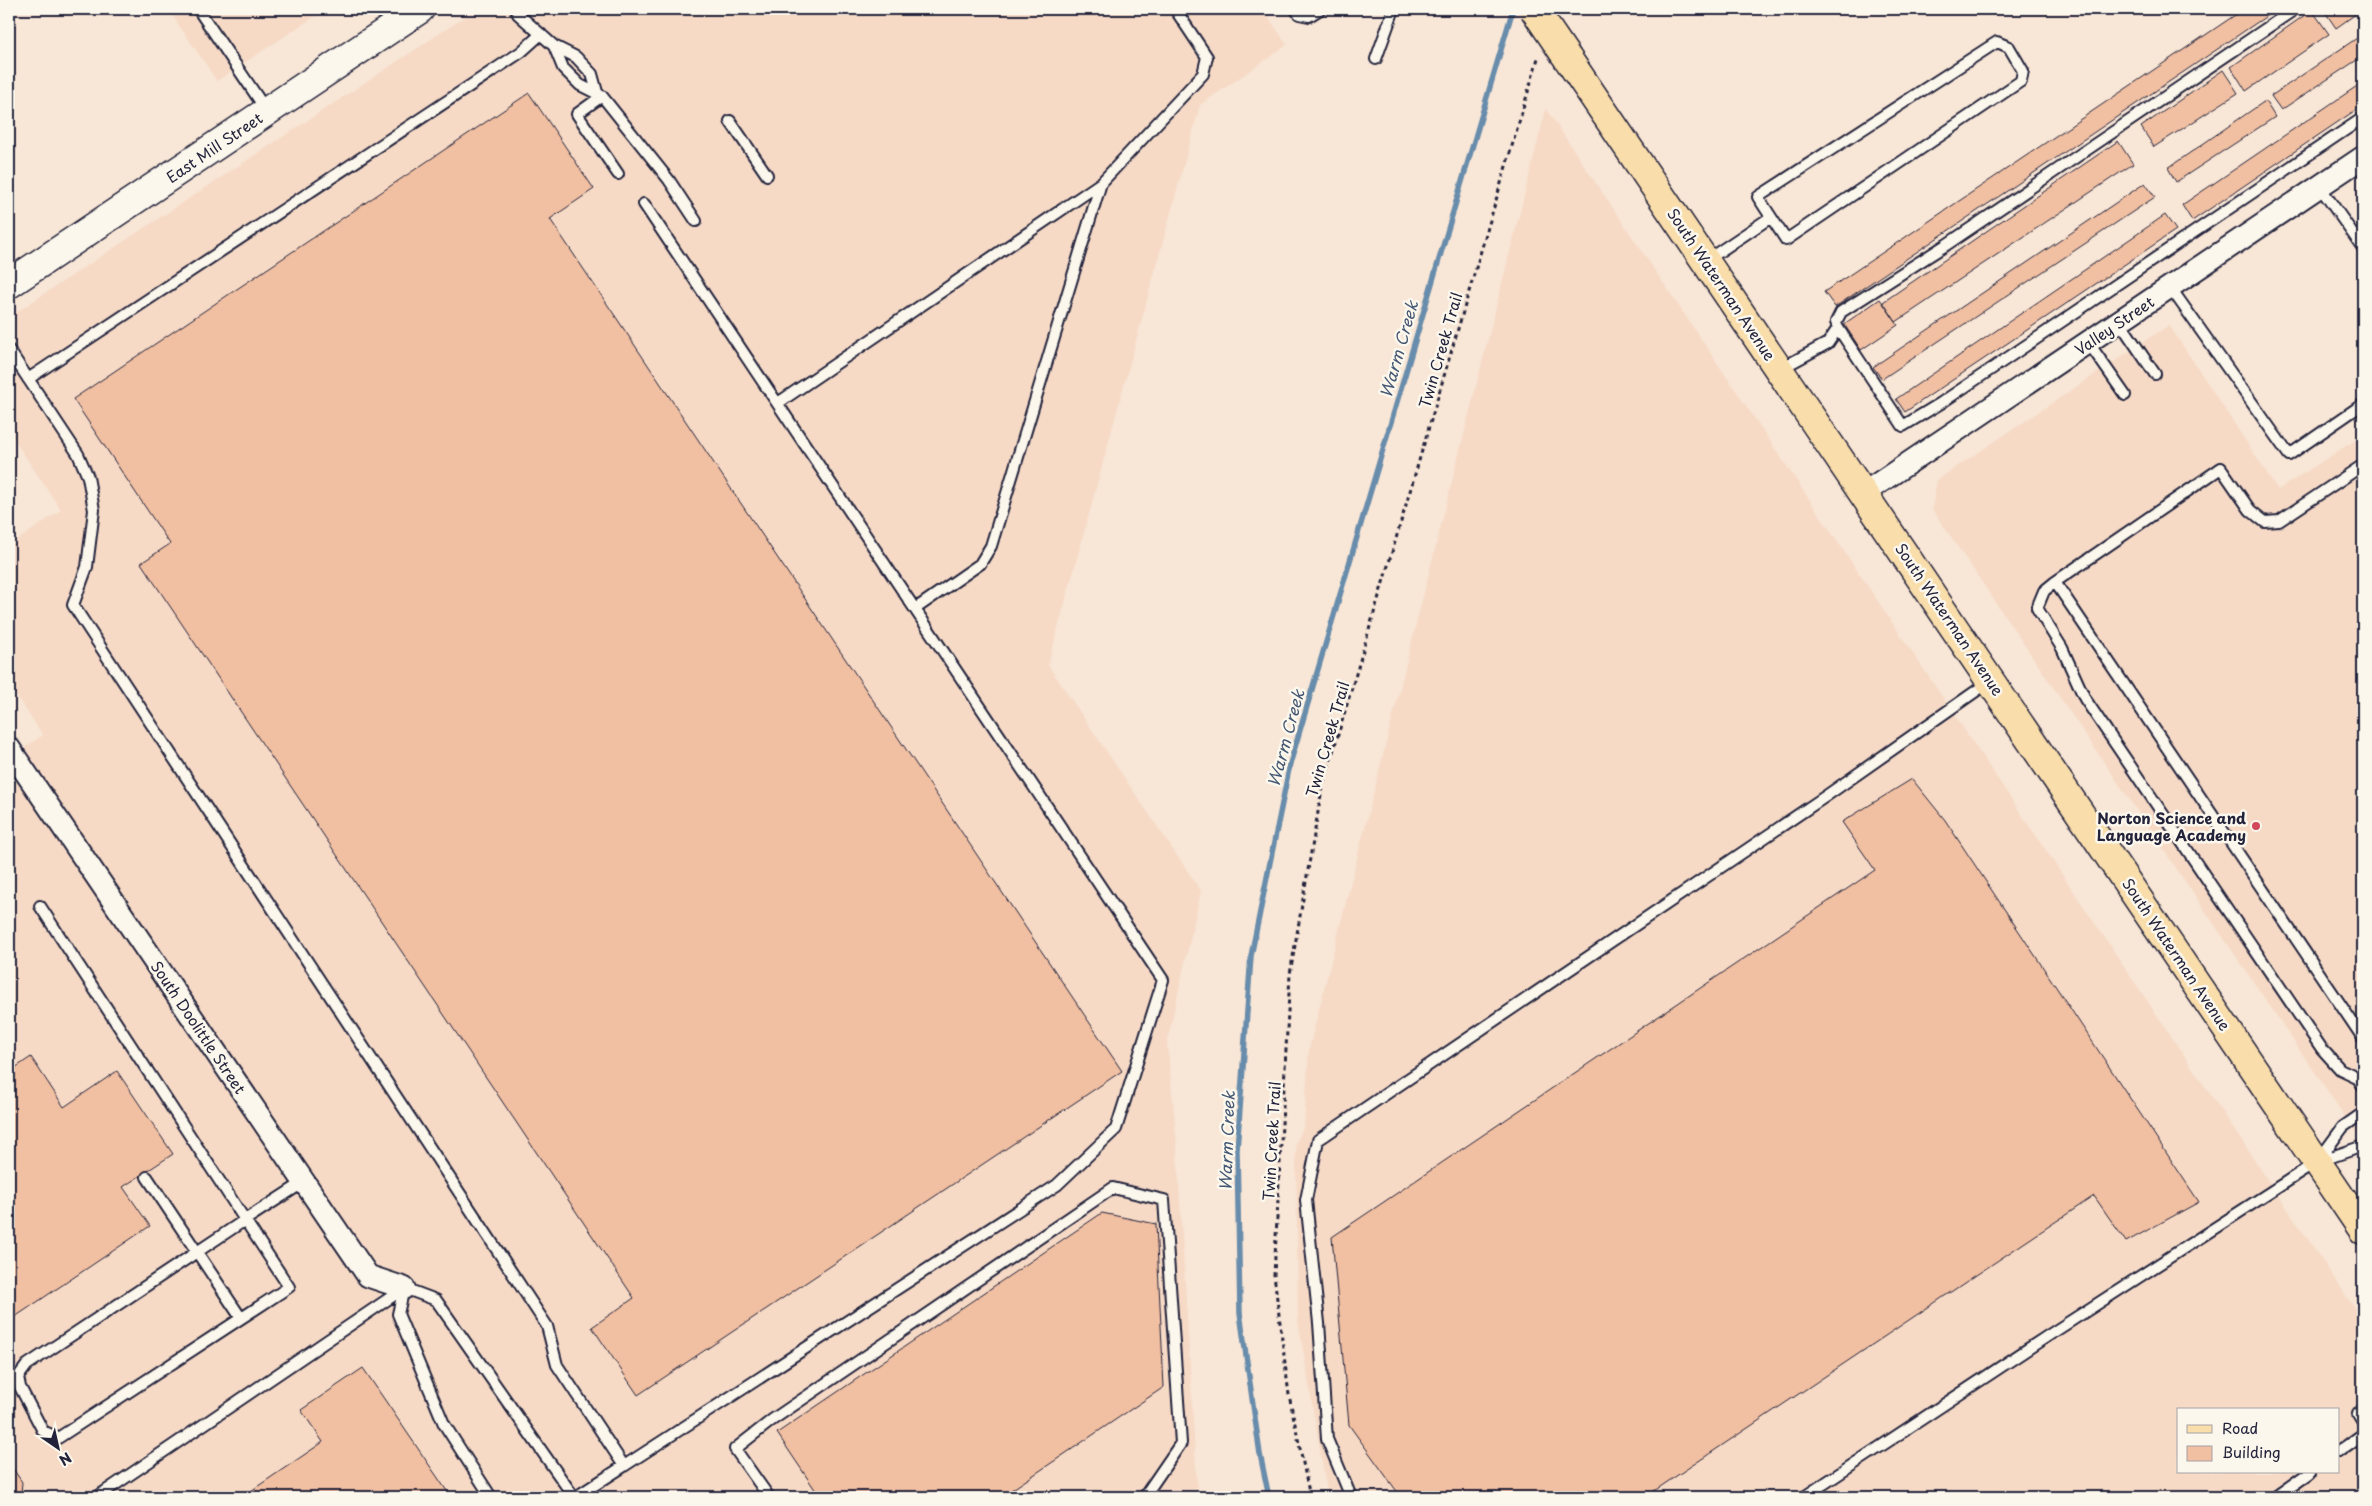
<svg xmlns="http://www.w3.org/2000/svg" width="2372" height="1506" viewBox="0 0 2372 1506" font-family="'Playpen Sans',sans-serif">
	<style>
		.built { fill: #f6dac6; fill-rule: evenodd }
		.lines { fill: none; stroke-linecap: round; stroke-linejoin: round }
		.stream { stroke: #678cab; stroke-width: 5.5 }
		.building { fill: #f1bfa1; stroke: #22223b }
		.lane-casing { stroke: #22223b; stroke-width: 14 }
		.street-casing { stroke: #22223b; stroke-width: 25 }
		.secondary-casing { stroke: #22223b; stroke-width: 31 }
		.primary-casing { stroke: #22223b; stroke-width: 31 }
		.path { stroke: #22223b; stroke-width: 3; stroke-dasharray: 4 4; stroke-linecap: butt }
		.lane { stroke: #fbf7ec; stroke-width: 10 }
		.street { stroke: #fbf7ec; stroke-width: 21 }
		.secondary { stroke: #fbf7ec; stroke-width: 28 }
		.primary { stroke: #f9ddab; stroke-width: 28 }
		.primary-bridge-casing { stroke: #22223b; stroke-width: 31; stroke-linecap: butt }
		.primary-bridge { stroke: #f9ddab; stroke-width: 28 }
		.poi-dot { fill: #d1495b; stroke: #fbf7ec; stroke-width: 2 }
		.labels { text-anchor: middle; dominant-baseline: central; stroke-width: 5; stroke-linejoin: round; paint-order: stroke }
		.street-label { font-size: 15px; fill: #22223b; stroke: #fbf7ec }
		.poi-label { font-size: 15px; font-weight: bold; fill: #22223b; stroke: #fbf7ec; text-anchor: end }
		.water-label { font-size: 16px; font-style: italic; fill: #445773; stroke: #fbf7ec }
	</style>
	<rect width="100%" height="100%" fill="#f8e6d6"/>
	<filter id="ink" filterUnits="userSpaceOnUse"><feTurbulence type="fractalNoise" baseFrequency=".02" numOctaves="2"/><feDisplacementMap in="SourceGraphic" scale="10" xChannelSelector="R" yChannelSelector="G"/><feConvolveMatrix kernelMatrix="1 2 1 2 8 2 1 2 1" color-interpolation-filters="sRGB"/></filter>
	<g filter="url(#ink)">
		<path class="built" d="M168,9H326L217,81Z
			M477,9H1263L1287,45L1200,105L1048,665L1201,891L1167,1042L1176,1133L1197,1486L1199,1497H9V758L43,735L9,685V546L61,510L9,432V317Z
			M1546,109L2363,1321V1497H1857L1854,1493L1848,1497H1328L1298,1320L1296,1143L1304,1126L1309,1049ZM2178,1410H2338V1472H2178Z
			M2169,325L2278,490L2363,435V1143L1932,509L1937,480Z"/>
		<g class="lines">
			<path class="stream" d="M1269,1497L1260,1454L1240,1313L1237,1150L1251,956L1290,764L1513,9"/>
		</g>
		<path class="building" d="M2244,9H2277L1835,307L1824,292Z
			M2323,9H2363L2336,28Z
			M2312,10L2329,34L2246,91L2231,67Z
			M2363,34V56L2281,110L2271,96Z
			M2223,70L2238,93L2154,147L2141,127Z
			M2363,82V105L2192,221L2182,205Z
			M529,93L594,189L550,219L1122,1071L638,1395L592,1327L634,1298L141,563L170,544L73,399Z
			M2265,101L2275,117L2176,182L2168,168Z
			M2118,141L2133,164L1896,322L1883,302Z
			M2145,183L2155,197L1882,379L1873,367Z
			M2165,215L2176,230L1905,412L1896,399Z
			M1880,299L1898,325L1861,350L1844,324Z
			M1912,779L1945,820L2199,1202L2126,1242L2094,1196L1645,1497H1401L1349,1425L1332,1237L1875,870L1842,822Z
			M31,1057L64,1107L117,1071L173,1154L123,1187L150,1226L9,1321V1072Z
			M1102,1213L1156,1224L1164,1387L1001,1497H820L777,1433Z
			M363,1368L451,1497H242L323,1442L301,1410Z
			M9,1463L22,1482L21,1494L16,1497H9Z"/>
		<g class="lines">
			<g class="lane-casing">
				<path id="lane" d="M198,9L266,110
					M516,9L518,14L554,46L576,57L592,74L597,92
					M1295,9L1299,14L1309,16L1320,9
					M2295,9L1946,245L1841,312L1836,322L1838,328L1903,426L1941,403L2363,118
					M554,46L563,68L580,85L602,96L669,180L696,221
					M1376,59L1394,9
					M602,96L577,114L618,174
					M730,121L767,175
					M2320,187L2363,248
					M1707,260L1771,217L1786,240L2021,81L2023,71L2009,47L1997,42L1758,197L1771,217
					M2170,287L2289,455L2363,404
					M2119,321L2155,374
					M2088,342L2125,395
					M9,350L78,454L88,477L94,510L87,567L73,605L547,1326L557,1365L624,1466L1057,1185L1116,1129L1163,980L644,204
					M1780,369L1828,343L1838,328
					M28,379L521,52L541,34
					M778,403L1101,183
					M2363,465L2279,521L2265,522L2250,510L2221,468L2055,582L2044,591L2037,608L2062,648L2085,699L2322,1049L2340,1069L2357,1077L2363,1086
					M2055,582L2363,1038
					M915,609L980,564L991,546L1101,183L1203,74L1207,57L1175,9
					M40,906L245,1220L304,1182
					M2318,1161L2343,1127L2363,1113
					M147,1177L241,1318
					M245,1220L289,1287L58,1438L43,1431L20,1387L18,1377L27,1365Z
					M404,1288L436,1300L574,1497
					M404,1288L398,1314L444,1424L491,1497
					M2363,1410L2358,1414L2363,1422
					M2338,1452L2363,1434
					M97,1497L403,1289
					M576,1497L624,1466
					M769,1497L735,1449L772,1420L1113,1188L1164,1200L1181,1443L1144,1497
					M1351,1497L1327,1439L1319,1323L1306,1200L1318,1140L1826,796L1989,682
					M1804,1497L2046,1337L2317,1162L2363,1146
					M2275,1497L2310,1472"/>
			</g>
			<g class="street-casing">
				<path id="street" d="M1864,493L2363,157
					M9,748L368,1276L404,1288"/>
			</g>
			<g class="secondary-casing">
				<path id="secondary" d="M9,284L420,9"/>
			</g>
			<g class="primary-casing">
				<path id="primary" d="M1568,59L2363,1230"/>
			</g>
			<path class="path" d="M1310,1497L1289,1395L1274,1275L1290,974L1322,789L1538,58"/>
			<use href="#lane" class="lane"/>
			<use href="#street" class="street"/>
			<use href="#secondary" class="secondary"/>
			<use href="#primary" class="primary"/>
			<g class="primary-bridge-casing">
				<path id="primary-bridge" d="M1534,9L1568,59"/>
			</g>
			<use href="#primary-bridge" class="primary-bridge"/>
		</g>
	</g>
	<circle class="poi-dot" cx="2256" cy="826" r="5"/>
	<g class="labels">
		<g class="street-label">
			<text transform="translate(214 147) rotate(-34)">East Mill Street</text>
			<text transform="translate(1722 284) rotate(56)">South Waterman Avenue</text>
			<text transform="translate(2114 325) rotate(-34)">Valley Street</text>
			<text transform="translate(1440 350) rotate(-74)">Twin Creek Trail</text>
			<text transform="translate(1950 619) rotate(56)">South Waterman Avenue</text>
			<text transform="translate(1327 739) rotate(-74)">Twin Creek Trail</text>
			<text transform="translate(2177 954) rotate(56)">South Waterman Avenue</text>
			<text transform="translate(199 1027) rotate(56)">South Doolittle Street</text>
			<text transform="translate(1271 1141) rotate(-87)">Twin Creek Trail</text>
		</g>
		<g class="poi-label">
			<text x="2246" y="817">Norton Science and<tspan x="2246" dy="17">Language Academy</tspan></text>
		</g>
		<g class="water-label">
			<text transform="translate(1398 349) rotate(-74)">Warm Creek</text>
			<text transform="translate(1285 738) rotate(-75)">Warm Creek</text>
			<text transform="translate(1226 1141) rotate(-88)">Warm Creek</text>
		</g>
	</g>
	<rect width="2372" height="1506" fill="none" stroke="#fbf7ec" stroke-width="30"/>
	<rect x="15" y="15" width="2342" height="1476" fill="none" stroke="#22223b" stroke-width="2" filter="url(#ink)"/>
	<rect x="2177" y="1408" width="162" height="65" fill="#fbf7ec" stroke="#a4a2a5"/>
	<rect x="2187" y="1425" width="25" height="8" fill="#f9ddab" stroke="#a4a2a5"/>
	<text x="2222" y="1434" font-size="15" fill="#22223b">Road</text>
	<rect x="2187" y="1446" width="25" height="15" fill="#f1bfa1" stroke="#a4a2a5"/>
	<text x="2222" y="1458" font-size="15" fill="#22223b">Building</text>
	<g transform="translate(58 1448) rotate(146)" stroke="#fbf7ec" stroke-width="4" paint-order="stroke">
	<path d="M0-4L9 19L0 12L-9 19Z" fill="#22223b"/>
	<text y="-8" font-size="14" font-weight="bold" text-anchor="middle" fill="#22223b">N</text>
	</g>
</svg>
